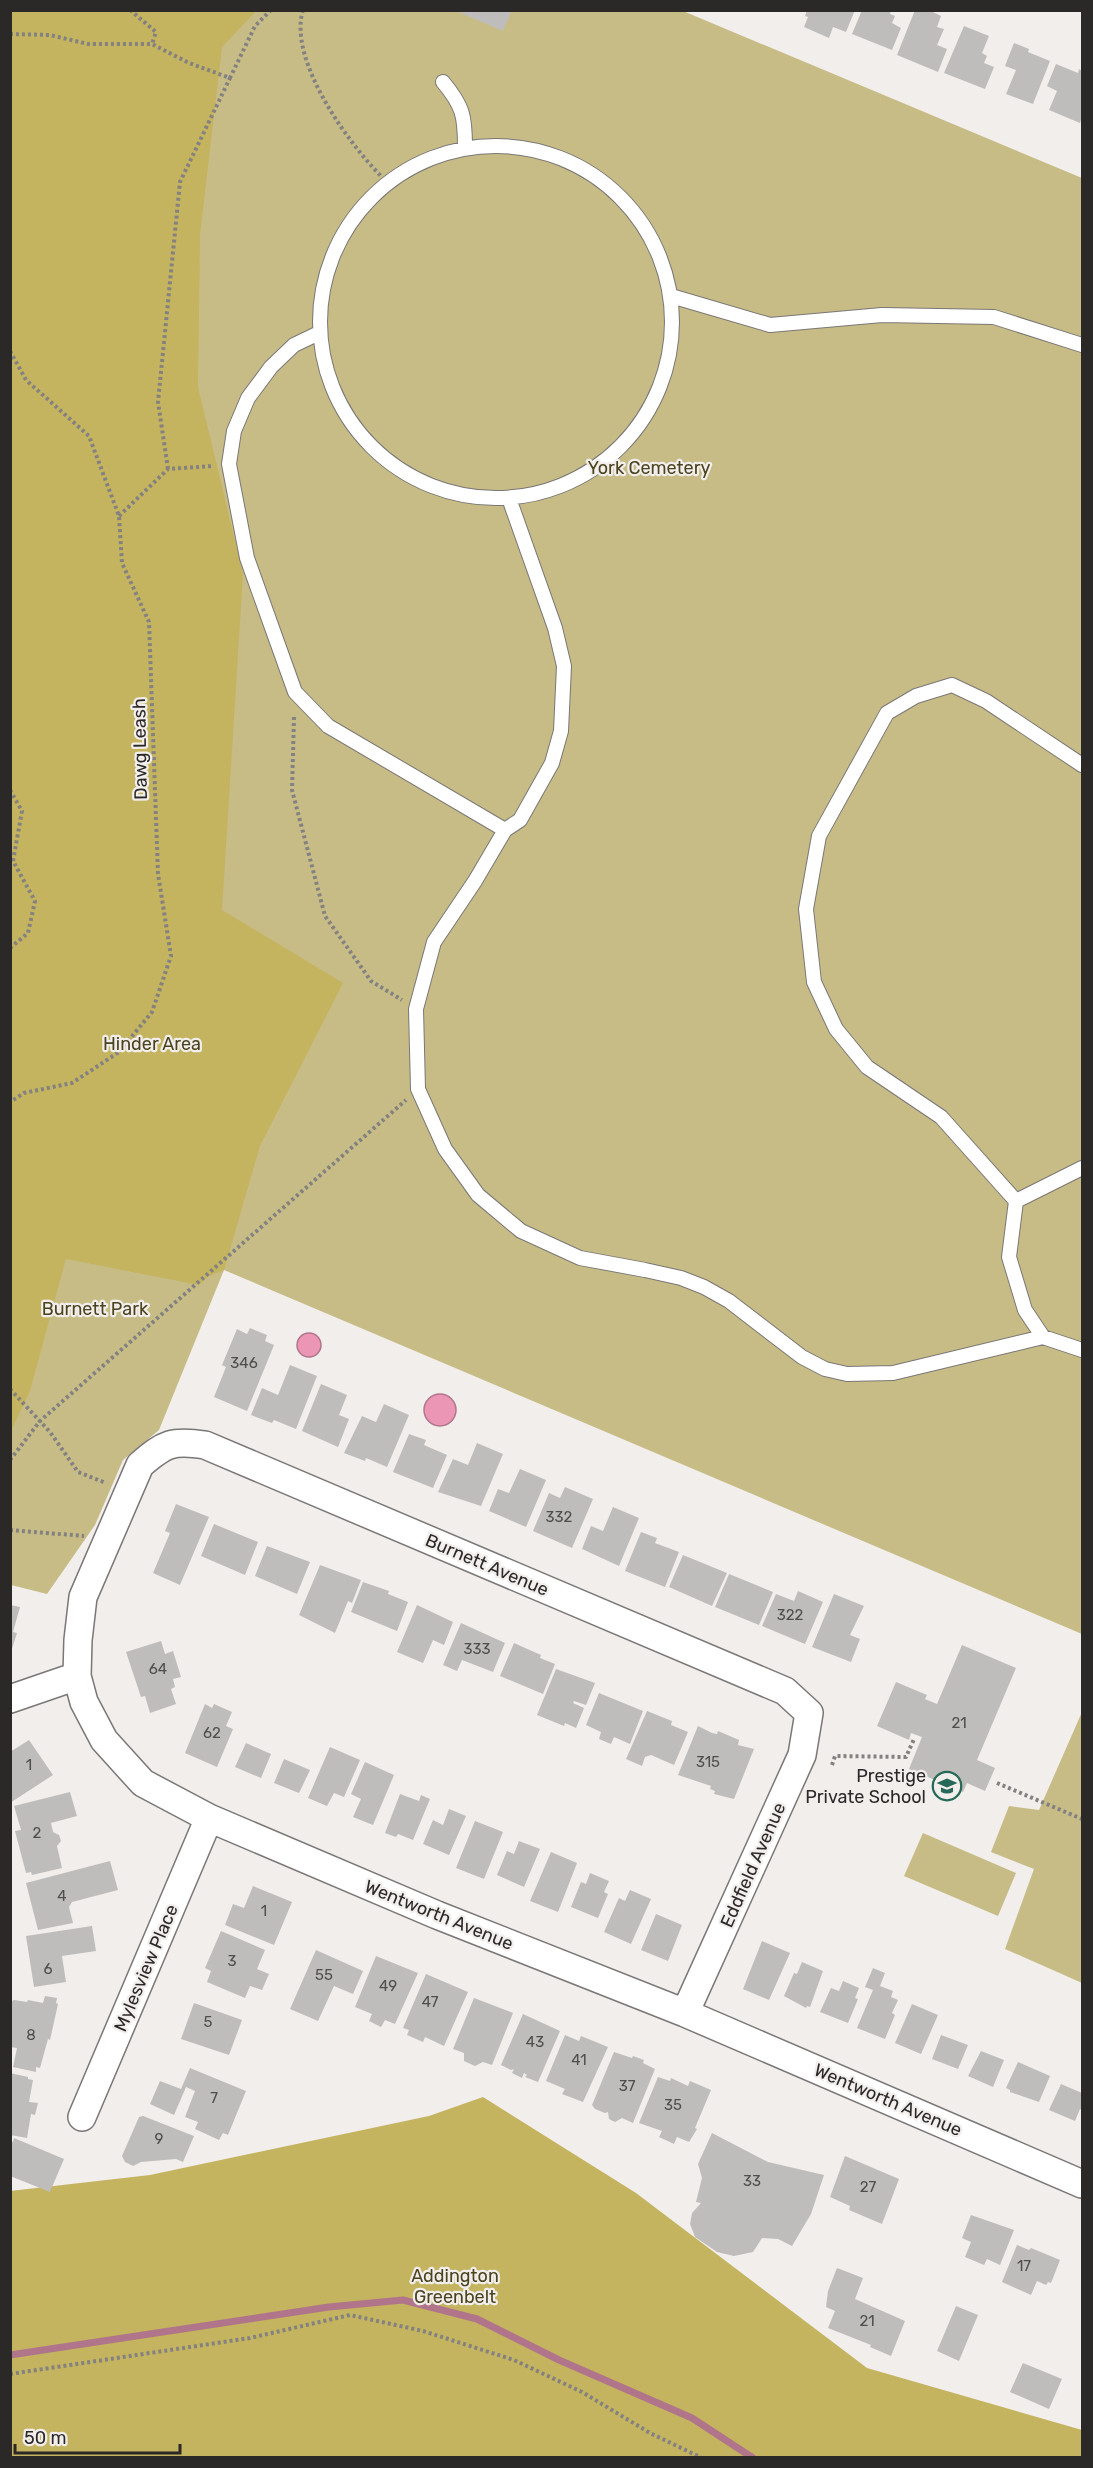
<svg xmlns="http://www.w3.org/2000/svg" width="1093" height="2468" viewBox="0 0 1093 2468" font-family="Rubik,sans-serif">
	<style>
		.green { fill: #c7bc86 }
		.forest { fill: #c4b35f }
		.water { fill: #ea96b4; stroke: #b0758a; stroke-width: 1.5 }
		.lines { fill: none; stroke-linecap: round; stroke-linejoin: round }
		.stream { stroke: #b0758a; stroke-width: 7 }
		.building { fill: #bfbdbb }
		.lane-casing { stroke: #7a7776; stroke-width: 16 }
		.street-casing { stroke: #7a7776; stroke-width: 30 }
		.path { stroke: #848280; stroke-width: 4; stroke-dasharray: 3 3; stroke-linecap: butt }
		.lane { stroke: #fff; stroke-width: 14 }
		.street { stroke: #fff; stroke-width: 27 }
		.labels { text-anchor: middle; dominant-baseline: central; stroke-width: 4.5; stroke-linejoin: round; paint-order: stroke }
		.number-label { font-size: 15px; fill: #4f4e4d }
		.park-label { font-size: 18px; fill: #4a431e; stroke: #f1eeec }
		.street-label { font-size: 18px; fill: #2a2928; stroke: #f1eeec }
		.poi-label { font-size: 18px; fill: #2a2928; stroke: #f1eeec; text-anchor: end }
	</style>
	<rect width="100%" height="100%" fill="#f1eeec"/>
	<path class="green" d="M11,11H683L1082,178V1634L224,1270L159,1430L123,1460L95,1525L47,1594L11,1585Z
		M1082,1712V1983L1005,1949L1034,1869L991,1852L1009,1806L1039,1810Z
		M923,1833L1016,1873L998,1916L904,1876Z"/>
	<path class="forest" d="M11,10L256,11L222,47L200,235L198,387L243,574L222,910L343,983L260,1146L224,1270L209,1276L199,1285L66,1259L30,1391L11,1431Z
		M483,2097L636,2193L867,2368L1082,2430V2457H11L10,2191L150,2175L429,2116Z"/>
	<path class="water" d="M297 1345a12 12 0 1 1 24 0a12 12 0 1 1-24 0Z
		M424 1410a16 16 0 1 1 32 0a16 16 0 1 1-32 0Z"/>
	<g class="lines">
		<path class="stream" d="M10,2355L329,2307L403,2300L477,2319L559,2360L692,2418L753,2458"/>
	</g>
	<path class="building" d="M454,10H512L503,31Z
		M807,10H855L846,32L833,27L829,38L804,27L808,17L805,16Z
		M862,10H891L890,14L895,16L892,23L901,28L892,50L852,34Z
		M915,10H929L941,16L937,27L944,29L937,45L947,49L938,72L897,55Z
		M964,26L989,36L982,53L987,56L984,63L994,67L985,89L944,73Z
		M1014,43L1029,49L1028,52L1050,61L1033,104L1006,94L1016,70L1005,66Z
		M1056,64L1078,73L1079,69L1082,71V116L1080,123L1049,110L1057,91L1047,86Z
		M250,1328L267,1335L265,1341L274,1345L247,1411L214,1397L226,1367L222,1365L237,1329L247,1334Z
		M290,1365L317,1376L296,1429L274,1420L272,1423L251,1415L262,1388L278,1395Z
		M321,1384L347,1395L339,1415L349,1419L338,1447L302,1431Z
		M384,1404L409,1415L387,1467L366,1458L365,1461L344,1453L362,1416L376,1422Z
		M409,1434L426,1440L424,1445L447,1455L433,1488L393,1472Z
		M477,1443L503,1454L481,1506L438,1492L453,1459L468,1465Z
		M520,1469L546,1480L526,1527L489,1511L498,1489L509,1493Z
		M565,1487L593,1499L572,1548L533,1531L549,1493L560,1498Z
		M176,1504L209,1517L180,1585L153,1573L170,1533L165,1531Z
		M613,1507L639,1518L619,1566L582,1549L591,1526L603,1531Z
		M214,1524L258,1542L245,1575L201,1556Z
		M641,1532L657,1538L655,1543L679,1552L665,1587L625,1571Z
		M267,1546L310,1562L297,1594L255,1576Z
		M683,1555L727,1573L712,1606L669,1587Z
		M320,1565L361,1580L352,1603L348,1601L335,1633L299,1615Z
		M729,1574L773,1592L759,1625L715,1607Z
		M363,1582L389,1591L388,1594L408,1602L397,1631L351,1612Z
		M798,1591L823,1602L805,1644L762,1626L776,1594L794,1601Z
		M834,1594L864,1606L850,1635L860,1639L851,1662L812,1647Z
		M10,1605L20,1607L13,1632L17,1633L11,1652Z
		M417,1605L453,1622L444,1645L433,1640L423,1663L397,1652Z
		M461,1623L505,1643L493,1672L462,1660L457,1671L443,1665Z
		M161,1641L165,1654L173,1651L181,1677L173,1679L175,1687L171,1689L176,1704L150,1713L145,1696L141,1697L126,1652Z
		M514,1643L541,1655L540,1658L555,1664L543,1694L500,1676Z
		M962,1645L1016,1668L977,1760L995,1768L985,1791L967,1783L963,1792L909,1769L922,1737L911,1733L909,1740L877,1726L896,1682L927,1695L925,1699L937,1704Z
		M556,1669L595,1683L586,1705L574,1701L573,1703L584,1708L576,1728L565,1723L564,1726L537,1715Z
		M599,1693L643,1711L630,1744L614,1737L611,1744L599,1739L601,1732L586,1725Z
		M205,1704L212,1708L214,1704L232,1712L226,1726L233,1729L217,1767L185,1753Z
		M647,1711L672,1721L671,1725L688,1732L674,1765L651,1755L645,1757L642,1766L626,1759Z
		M698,1726L712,1733L717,1734L718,1731L739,1740L738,1745L754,1749L734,1799L714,1794L715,1791L710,1789L711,1786L678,1775Z
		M29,1740L53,1775L10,1803V1752Z
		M246,1743L271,1754L261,1778L235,1767Z
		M330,1747L360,1760L344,1797L334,1793L327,1806L308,1798Z
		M284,1759L310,1770L299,1793L274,1783Z
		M365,1762L394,1775L373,1825L353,1817L361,1799L351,1794Z
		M70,1792L77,1816L51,1823L53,1832L59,1835L61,1841L57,1846L62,1868L32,1875L31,1872L26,1873L15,1831L21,1830L14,1806Z
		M400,1794L419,1801L421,1795L430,1799L413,1840L398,1834L396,1837L385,1833Z
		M449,1809L466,1816L449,1855L423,1844L433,1820L443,1825Z
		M475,1821L503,1832L484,1879L456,1868Z
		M519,1841L540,1849L524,1887L497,1875L507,1851L514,1854Z
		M551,1852L577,1863L558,1912L530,1901Z
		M110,1861L118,1890L72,1902L69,1907L73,1923L38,1930L26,1883Z
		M590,1873L609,1881L604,1892L608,1894L598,1918L571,1907L581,1882L586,1884Z
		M253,1886L292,1902L274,1945L225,1925L233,1904L244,1908Z
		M630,1890L651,1899L631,1944L604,1932L619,1898L625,1901Z
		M656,1914L682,1925L668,1961L641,1950Z
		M92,1926L96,1951L62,1956L66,1982L34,1987L26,1936Z
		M221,1931L265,1950L257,1969L269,1974L262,1990L250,1986L245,1998L207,1982L211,1971L205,1968Z
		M762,1941L790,1953L769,2000L743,1989Z
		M316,1950L363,1971L353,1994L334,1986L318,2021L290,2009Z
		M376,1956L418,1973L395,2024L385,2020L381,2027L369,2021L372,2014L355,2007Z
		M802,1962L823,1971L810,2007L807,2006L806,2008L784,1996L794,1973L797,1974Z
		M873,1968L885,1973L880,1986L893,1991L891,1997L898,2000L892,2013L895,2015L885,2039L857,2028L873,1990L865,1987Z
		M426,1974L468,1992L444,2046L425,2037L423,2042L407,2035L409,2030L403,2028Z
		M843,1981L859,1988L855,1998L858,1999L848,2023L820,2012L831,1988L839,1991Z
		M45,1996L57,1998L56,2003L58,2004L50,2040L48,2039L40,2068L36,2067V2072L13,2067L17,2048L10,2047L12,2023L10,2002L14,2000L27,2002L28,2000L43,2003Z
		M474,1998L513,2013L492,2065L483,2062L475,2066L464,2061V2053L453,2049Z
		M194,2003L242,2020L229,2055L181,2039Z
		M912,2004L938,2015L921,2054L895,2043Z
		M523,2014L560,2031L538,2082L525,2077L527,2075L524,2073L522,2078L512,2073L514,2069L511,2070L501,2065Z
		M565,2035L579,2041L581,2036L608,2047L583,2102L562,2094L565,2089L546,2081Z
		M941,2035L968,2045L958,2069L932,2059Z
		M981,2051L1004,2060L993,2087L968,2076Z
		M614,2052L632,2058L633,2056L644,2060L643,2063L655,2069L633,2123L622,2118L615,2122L609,2119L608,2112L605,2113L595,2109L592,2105Z
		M1018,2062L1050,2076L1039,2102L1010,2092V2090L1006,2088Z
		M190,2068L246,2091L228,2135L223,2133L219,2140L195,2129L198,2122L185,2117L195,2091L186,2087L174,2115L150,2104L160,2081L181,2089Z
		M10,2073L28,2077V2079L33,2080L29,2102L38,2103L35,2115L31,2114L27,2138L10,2135Z
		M658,2077L670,2081L671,2078L688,2086L690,2081L711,2090L695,2128L697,2129L689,2142L677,2137L674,2144L659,2137L662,2131L639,2123Z
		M1061,2084L1082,2093V2110L1080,2109L1075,2121L1049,2110Z
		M143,2116L194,2136L183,2162L176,2159L141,2162L133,2166L125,2162L122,2156L139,2117Z
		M712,2133L768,2162L824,2175L811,2214L792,2246L778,2239L762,2238L753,2252L734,2256L717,2252L695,2237L690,2224L692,2213L701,2203L696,2202L702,2178L698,2164Z
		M14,2138L64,2159L50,2192L10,2176V2141L13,2142Z
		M845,2156L899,2179L882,2224L849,2210L850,2206L830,2197Z
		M971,2215L1014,2230L1000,2265L987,2259L984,2265L965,2257L971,2242L962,2238Z
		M1017,2245L1029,2250L1031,2248L1060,2260L1051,2283L1048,2282L1046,2285L1037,2281L1031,2295L1002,2282Z
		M837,2268L863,2278L855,2299L905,2321L891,2356L870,2347L871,2345L828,2328L835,2311L826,2307L828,2291Z
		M956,2306L978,2315L959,2361L937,2351Z
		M1023,2363L1062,2379L1049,2409L1010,2392Z"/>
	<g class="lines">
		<g class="lane-casing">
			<path id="lane" d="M443,82C463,106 465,116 465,147
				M320 322a176 176 0 1 1 352 0a176 176 0 1 1-352 0Z
				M671,296L770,325L882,315L994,317L1082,345
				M319,333L294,345L271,367L248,398L234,431L229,464L247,558L295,692L328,726L505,830
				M511,504L555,628L564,666L561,731L552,763L520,820L505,830L475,881L434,942L416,1009L418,1089L445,1149L478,1195L521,1231L580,1258L645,1270L681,1278L704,1287L729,1301L802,1357L825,1369L847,1374L893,1373L1043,1337
				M1082,765L986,701L952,685L916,696L887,713L819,836L806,909L814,982L836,1029L867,1067L941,1117L1016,1201L1009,1257L1025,1310L1043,1337L1082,1350
				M1016,1201L1082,1168"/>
		</g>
		<g class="street-casing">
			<path id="street" d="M10,1699L77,1676
				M685,2013L802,1755L809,1713L785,1691L205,1445C173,1440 165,1443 140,1465L83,1597L78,1640L77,1676L84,1702L104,1740L143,1783L209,1818L437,1915L685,2013L1082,2184
				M82,2117L209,1818"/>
		</g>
		<path class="path" d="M130,10L156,32L152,44
			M303,10C287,61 352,149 387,182
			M10,34L50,35L88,44H152L189,63L230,78L255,26L271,10
			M10,351L26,380L89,436L119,516L122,563L149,622L158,874L171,956L152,1012L119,1052L72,1083L24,1093L10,1102
			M168,469L158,402L180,182L230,78
			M119,516L168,469L213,466
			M294,717L292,790L325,916L371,981L402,1000
			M10,790L22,811L13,861L35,901L28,933L10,948
			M10,1389L50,1432L78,1472L106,1483
			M10,1460L40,1421L406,1100
			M10,1530L84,1536
			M832,1765L835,1756L906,1757L914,1739
			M997,1783L1082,1819
			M10,2374L250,2338L350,2315L423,2331L514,2360L582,2392L650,2433L702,2458"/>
		<use href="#lane" class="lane"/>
		<use href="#street" class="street"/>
	</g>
	<defs>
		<g id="school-ring" transform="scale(1.5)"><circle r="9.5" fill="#f1eeec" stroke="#276958" stroke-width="1.5"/><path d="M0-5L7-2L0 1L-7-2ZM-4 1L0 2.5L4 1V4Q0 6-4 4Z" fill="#276958"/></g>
	</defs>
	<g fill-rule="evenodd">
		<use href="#school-ring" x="947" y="1786"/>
	</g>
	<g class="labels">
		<g class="number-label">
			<text x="244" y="1363">346</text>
			<text x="559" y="1517">332</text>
			<text x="790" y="1615">322</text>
			<text x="477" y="1649">333</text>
			<text x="158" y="1669">64</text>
			<text x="959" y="1723">21</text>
			<text x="212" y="1733">62</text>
			<text x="708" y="1762">315</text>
			<text x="29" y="1765">1</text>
			<text x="37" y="1833">2</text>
			<text x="62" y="1896">4</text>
			<text x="264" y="1911">1</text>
			<text x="232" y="1961">3</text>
			<text x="48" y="1969">6</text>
			<text x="324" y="1975">55</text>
			<text x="388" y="1986">49</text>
			<text x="430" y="2002">47</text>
			<text x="208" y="2022">5</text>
			<text x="31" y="2035">8</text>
			<text x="535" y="2042">43</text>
			<text x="579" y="2060">41</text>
			<text x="627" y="2086">37</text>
			<text x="214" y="2098">7</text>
			<text x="673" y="2105">35</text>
			<text x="159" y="2139">9</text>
			<text x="752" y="2181">33</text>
			<text x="868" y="2187">27</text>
			<text x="1024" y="2266">17</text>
			<text x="867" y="2321">21</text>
		</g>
		<g class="park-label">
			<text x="649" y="468">York Cemetery</text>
			<text x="152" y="1044">Hinder Area</text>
			<text x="95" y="1309">Burnett Park</text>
			<text x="455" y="2276">Addington<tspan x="455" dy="21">Greenbelt</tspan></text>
		</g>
		<g class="street-label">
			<text transform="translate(140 749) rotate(-91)">Dawg Leash</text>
			<text transform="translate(487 1565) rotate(23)">Burnett Avenue</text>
			<text transform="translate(753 1865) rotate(-66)">Eddfield Avenue</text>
			<text transform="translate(439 1915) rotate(22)">Wentworth Avenue</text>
			<text transform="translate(146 1968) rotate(-67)">Mylesview Place</text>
			<text transform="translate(888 2100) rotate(23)">Wentworth Avenue</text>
		</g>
		<g class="poi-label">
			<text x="926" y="1776">Prestige<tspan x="926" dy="21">Private School</tspan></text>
		</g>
	</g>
	<rect width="1093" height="2468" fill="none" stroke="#2a2928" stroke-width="24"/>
	<path d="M15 2444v9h165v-9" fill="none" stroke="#2a2928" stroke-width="3"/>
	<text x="24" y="2444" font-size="18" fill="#2a2928" stroke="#f1eeec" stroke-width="4.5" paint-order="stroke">50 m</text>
</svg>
